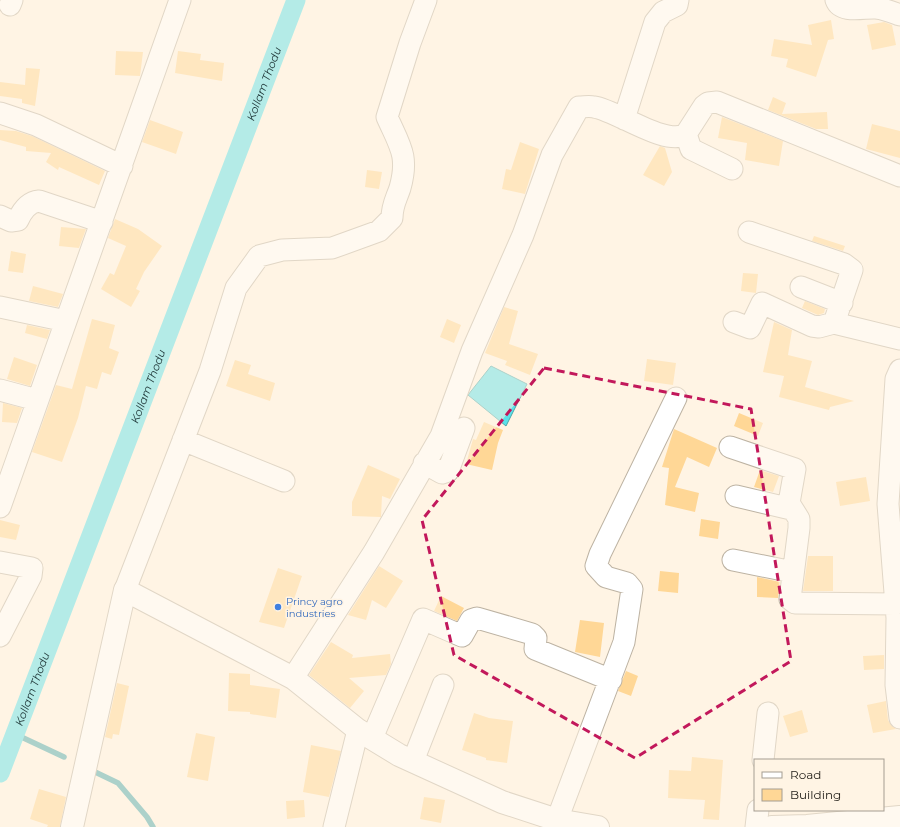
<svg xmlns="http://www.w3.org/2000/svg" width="900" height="827" viewBox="0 0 900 827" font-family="Montserrat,sans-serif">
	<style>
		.water { fill: #5ae1ea; stroke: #48a6aa }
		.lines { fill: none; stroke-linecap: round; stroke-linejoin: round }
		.stream { stroke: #48a6aa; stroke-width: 5.5 }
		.canal { stroke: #5ae1ea; stroke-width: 19 }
		.building { fill: #ffd796 }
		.minor-casing { stroke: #bdb3a3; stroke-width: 23 }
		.tertiary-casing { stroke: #bdb3a3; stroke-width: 24 }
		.minor { stroke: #fff; stroke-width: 21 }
		.tertiary { stroke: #fff; stroke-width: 22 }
		.marked { fill: none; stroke: #c2185b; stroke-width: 3; stroke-dasharray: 8 5; stroke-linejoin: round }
		.shop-dot { fill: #3f7fe0; stroke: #fff4e4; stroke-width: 1.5 }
		.labels { text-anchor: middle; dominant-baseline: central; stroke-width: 3; stroke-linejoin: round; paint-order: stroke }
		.shop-label { font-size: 10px; fill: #366cbe; stroke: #fff4e4; text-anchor: start }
		.water-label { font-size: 11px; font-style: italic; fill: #233b3c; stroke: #fff4e4 }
	</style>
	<rect width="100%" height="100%" fill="#fff4e4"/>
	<path class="water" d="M491,366L527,384L506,426L468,395Z"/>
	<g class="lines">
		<path class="stream" d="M15,734L64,757
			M93,771L118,783L147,817L153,827"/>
		<path class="canal" id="s1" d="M0,773L296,0"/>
	</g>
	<path class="building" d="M831,20L834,39L828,40L816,77L786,67L788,59L771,56L774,39L812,45L808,25Z
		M884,22L892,25L896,45L872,50L867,25Z
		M116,51L143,52L140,76L115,75Z
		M178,51L201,54L200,60L224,63L222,81L175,73Z
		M26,68L40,69L35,106L22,103V99L0,96V82L25,85Z
		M773,97L786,103L782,114L827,112L828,129H816L768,110Z
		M722,117L783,141L779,166L745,160L747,143L718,138Z
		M150,120L183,132L176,154L142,142Z
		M872,124L900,131V158L866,149Z
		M0,130L16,131L32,136L105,171L99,185L59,167L58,170L46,162L51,153L26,151V147L0,140Z
		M520,142L539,149L525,194L502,189L506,169L511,170Z
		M660,146L665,148L672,172L664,186L643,175Z
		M367,170L382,172L379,189L365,187Z
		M115,219L138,229L162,246L144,272L136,289L140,291L131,307L101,289L110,273L114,275L126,246L108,238Z
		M61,227L86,229L79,248L59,246Z
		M814,236L845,246L843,251L812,241Z
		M11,251L26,254L23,273L8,271Z
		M743,273L758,274L756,293L741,291Z
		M33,286L63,294L58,307L29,301Z
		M805,301L825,309L824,313L818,315L802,308Z
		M504,307L518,311L509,344L538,354L530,375L505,365L507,361L485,353Z
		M92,319L115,325L109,348L119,352L111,375L102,372L97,389L86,386L78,418L62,462L32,452L56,385L72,389Z
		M447,319L461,325L454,343L440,337Z
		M774,322L792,330L788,355L812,361L805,387L854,401L830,407L829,410L779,397L784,376L763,372Z
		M27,325L50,330L47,339L25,333Z
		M14,357L37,365L30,386L7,379Z
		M647,359L676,363L673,385L644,381Z
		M235,360L251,365L248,374L275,383L270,401L226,386Z
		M3,403L22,408L17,423L2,422Z
		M739,413L763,423L758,436L734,426Z
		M484,422L503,430L498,443L492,470L466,464L473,439L476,440Z
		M674,429L717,448L709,467L687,457L675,487L699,493L695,512L665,505L669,468L662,467Z
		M368,465L400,479L390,499L382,496L381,517L352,516V502Z
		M760,470L779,476L773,492L754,487Z
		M866,477L870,501L840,506L836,482Z
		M701,519L720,522L718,539L699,536Z
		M0,520L20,525L16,540L0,537Z
		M808,556H833V591H803Z
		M379,566L403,581L386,608L372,600L366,620L348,615Z
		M278,568L302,576L284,628L259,622Z
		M660,571L679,573L678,593L658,591Z
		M757,577L780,582L778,598L757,597Z
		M441,596L464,608L457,621L434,611Z
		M580,620L604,623L600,657L575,652Z
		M331,642L353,655L352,658L390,654L391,664L386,675L349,678L364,691L350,708L309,675Z
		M884,655V669L864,670L863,656Z
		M626,671L638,676L631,696L618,691Z
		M229,673L250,674V685L280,689L276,718L250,714V712L228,711Z
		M117,683L129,686L119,735L113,734L112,739L105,737Z
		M886,701L888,720L891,725L896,729L873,733L867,705Z
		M802,710L808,732L790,737L783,716Z
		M474,713L489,718L513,721L507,763L486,760V758L462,750Z
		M196,733L215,737L208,781L187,777Z
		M311,745L341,751L329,797L303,792Z
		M692,757L723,760L719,820L703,819L705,800L668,798L669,770L691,771Z
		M39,789L66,797L60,827H47L48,825L30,819Z
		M424,797L445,800L441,823L420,819Z
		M304,800L305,817L287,819L286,801Z"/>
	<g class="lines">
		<g class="minor-casing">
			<path id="minor" d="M836,0C841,14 865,7 876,8C885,9 892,12 900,15
				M10,5L12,0
				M0,113L36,125L122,166
				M624,119L655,22L663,12L677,5L678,0
				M686,134L691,149L732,169
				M0,216L11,221L18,220C22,211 29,202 39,201L102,222
				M749,232L844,264L852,270L834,323
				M801,287L842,303
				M0,307L66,321
				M734,322L750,328L762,303L812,326L819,327L834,323L900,339
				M900,370L896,379L888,504L897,618L896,685L900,718
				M0,390L37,400
				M183,440L284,481
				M730,447L795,469L789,503L799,519V528L790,599L795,603L896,604
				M424,463L442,473L448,471L464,428
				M736,496L791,509
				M0,507L180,0
				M733,560L793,572
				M0,562L32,568L31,576L0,636
				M125,590L210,371L236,288L259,256L282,250L332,248L379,231L392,218C392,205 396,200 400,188C409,156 400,146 387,117L410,43L426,0
				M293,678L374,552L441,436L472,351L523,235L552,155L579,107C584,107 589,106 594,107C616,110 666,147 686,134L704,106L708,103L717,102L900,176
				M372,738L423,619L462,636L471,620L477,618L532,634L536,638L535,649L611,680
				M763,760L768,713
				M413,761L443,685
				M557,820L624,642L632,589L627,583L606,577L596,566L600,554L676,398
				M334,827L358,730
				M756,827L758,810"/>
		</g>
		<g class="tertiary-casing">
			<path id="tertiary" d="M72,827L125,590L293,678L358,730L399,755L502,802L557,820L598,827
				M772,827L807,826L900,817"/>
		</g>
		<use href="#minor" class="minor"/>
		<use href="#tertiary" class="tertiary"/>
	</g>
	<path d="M0 0H900V827H0ZM544,368L751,409L791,661L635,758L454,655L422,520Z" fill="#fff4e4" fill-opacity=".55" fill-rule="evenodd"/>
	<path class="marked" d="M544,368L751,409L791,661L635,758L454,655L422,520Z"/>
	<circle class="shop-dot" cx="278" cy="607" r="4"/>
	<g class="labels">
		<g class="shop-label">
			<text x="286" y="601">Princy agro<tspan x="286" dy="12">industries</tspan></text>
		</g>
		<g class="water-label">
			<text stroke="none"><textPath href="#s1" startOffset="738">Kollam Thodu</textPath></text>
			<text stroke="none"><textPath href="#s1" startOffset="414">Kollam Thodu</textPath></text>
			<text stroke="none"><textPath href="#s1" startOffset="90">Kollam Thodu</textPath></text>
		</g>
	</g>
	<rect x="754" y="759" width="130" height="52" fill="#fff4e4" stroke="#a59d91"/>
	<rect x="762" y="772" width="20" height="6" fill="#ffffff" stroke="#a59d91"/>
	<text x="790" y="779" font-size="12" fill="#1e1b15">Road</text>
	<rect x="762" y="789" width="20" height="12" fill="#ffd796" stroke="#a59d91"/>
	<text x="790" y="799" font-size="12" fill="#1e1b15">Building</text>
</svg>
